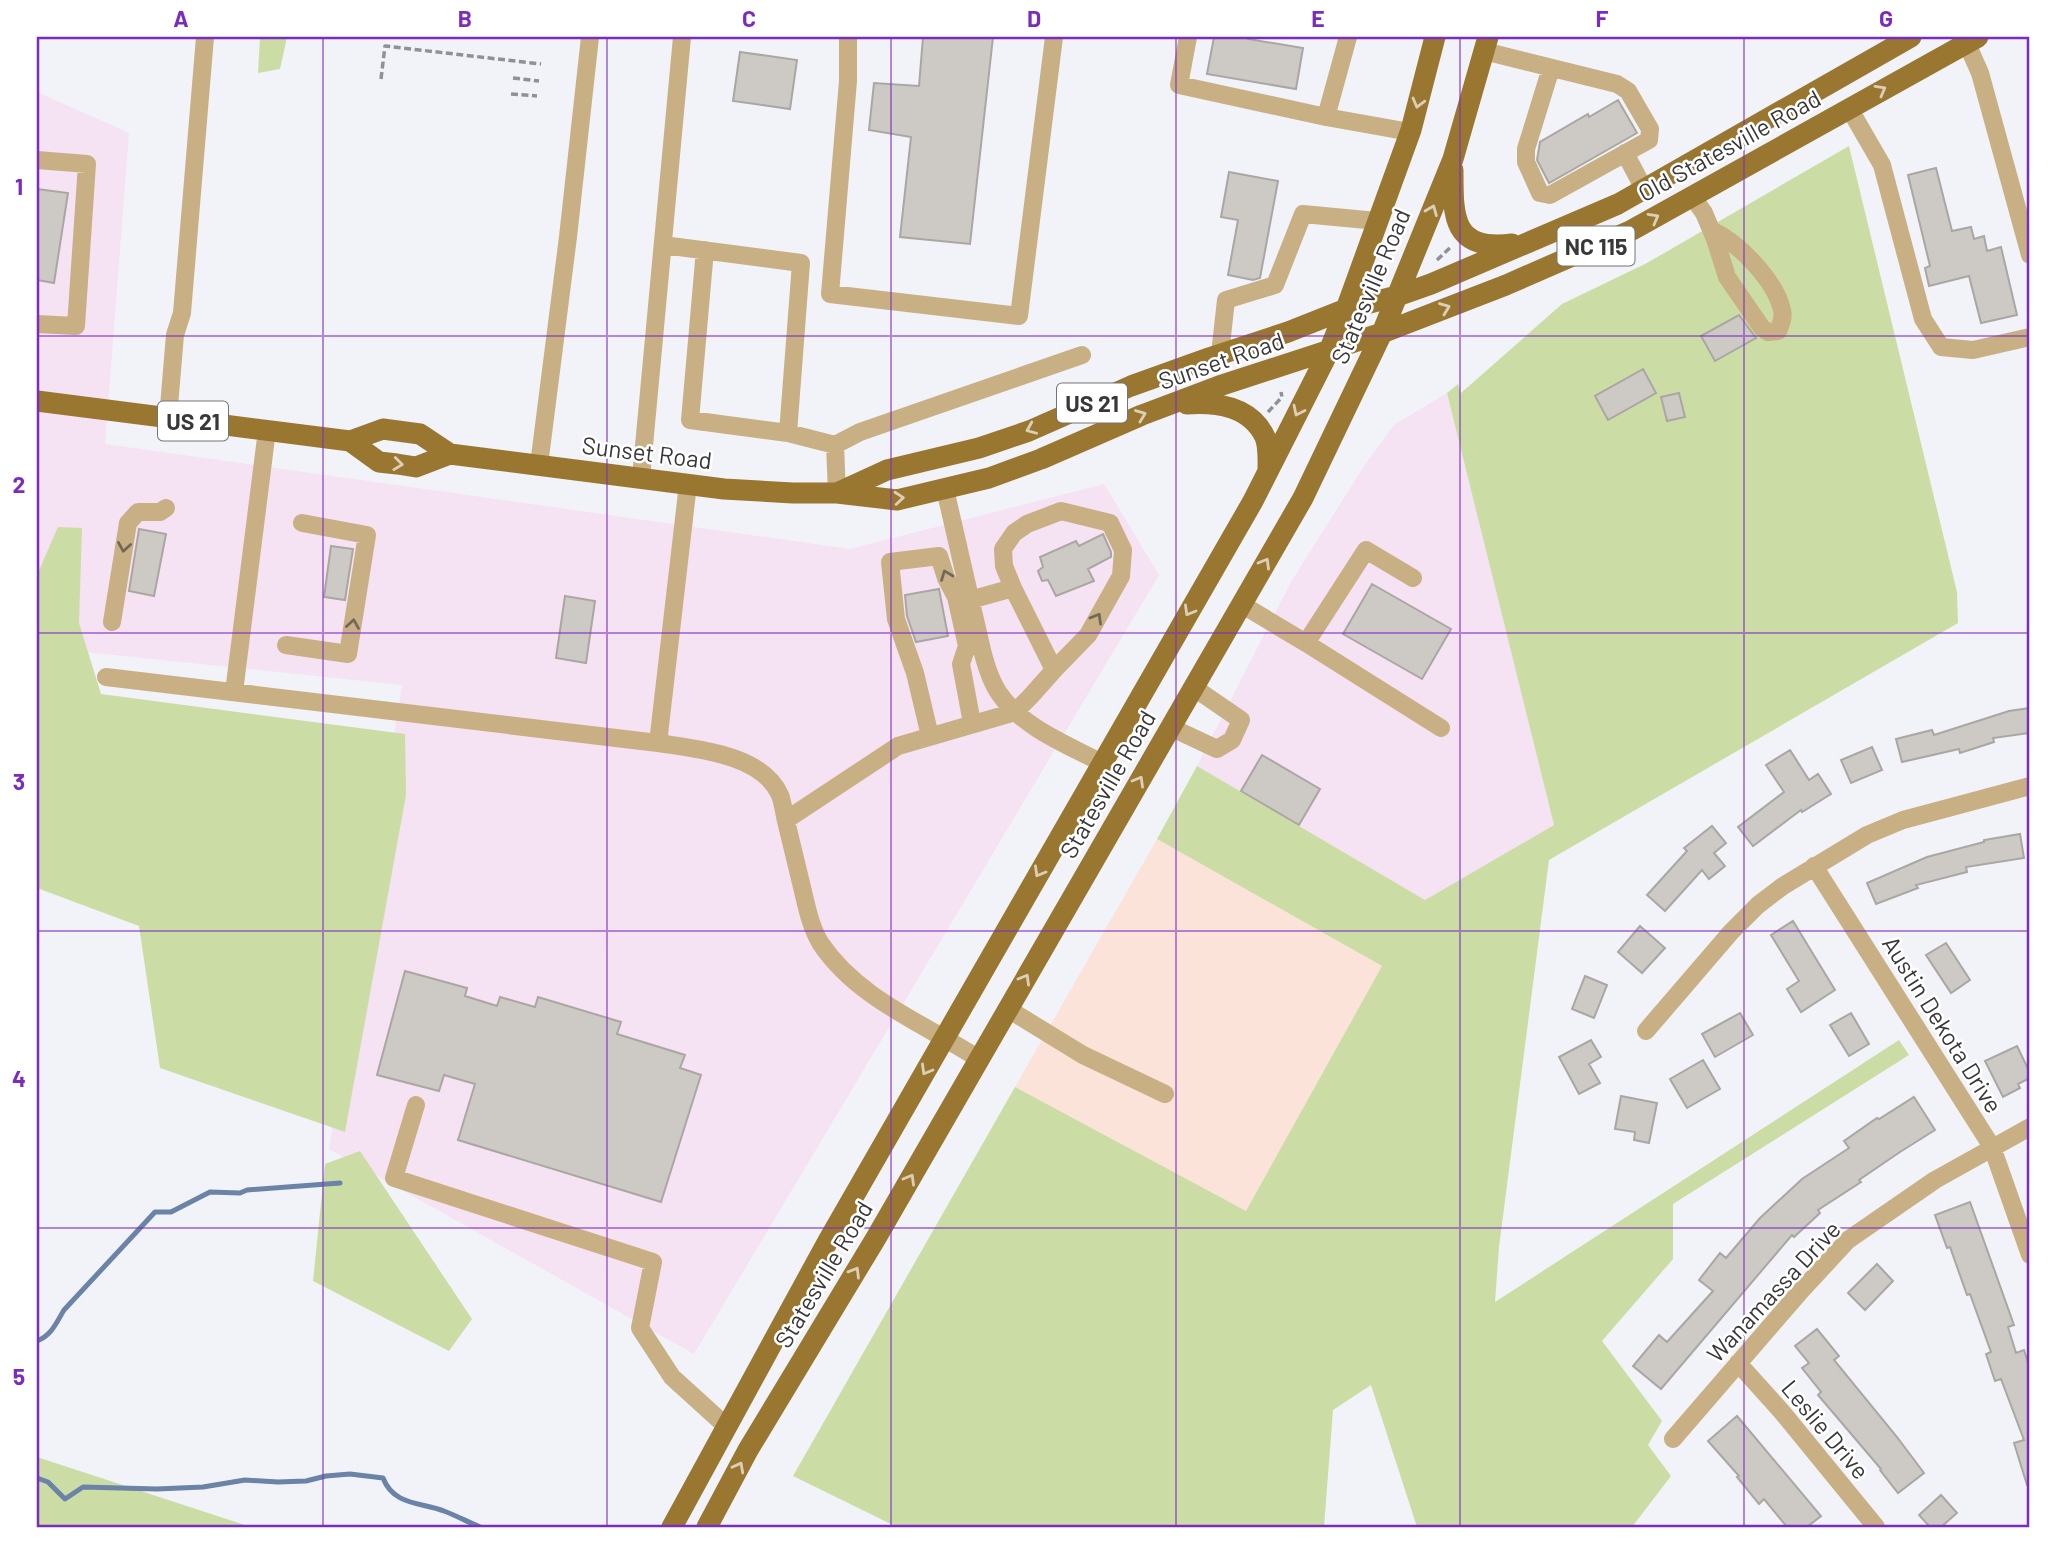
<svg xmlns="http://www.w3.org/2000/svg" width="2067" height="1564" viewBox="0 0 2067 1564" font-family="Barlow,sans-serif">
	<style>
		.commercial { fill: #f5e2f3 }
		.industrial { fill: #fbe3d9 }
		.green { fill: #cbdda5 }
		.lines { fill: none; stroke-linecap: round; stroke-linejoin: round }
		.stream { stroke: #6a83a7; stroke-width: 5 }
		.building { fill: #cdc9c5; stroke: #aaa7a3; stroke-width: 2 }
		.path { stroke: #909195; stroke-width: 3.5; stroke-dasharray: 7 3.5; stroke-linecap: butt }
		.minor { stroke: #c8b084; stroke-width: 18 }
		.major { stroke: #9a7731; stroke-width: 21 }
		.oneway { stroke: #dccfb7 }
		.oneway2 { stroke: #726858 }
		.grid { fill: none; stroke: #7b2cbf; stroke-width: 2; stroke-opacity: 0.55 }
		.labels { text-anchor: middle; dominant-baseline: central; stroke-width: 5; stroke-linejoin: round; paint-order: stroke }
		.shield { fill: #fff; stroke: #747475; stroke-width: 2 }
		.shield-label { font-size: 23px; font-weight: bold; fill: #38383a }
		.street-label { font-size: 24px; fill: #38383a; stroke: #fff }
		.neatline { fill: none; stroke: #7b2cbf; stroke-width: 2.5 }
		.grid-label { font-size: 23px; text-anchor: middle; font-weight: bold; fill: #7b2cbf }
	</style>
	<rect width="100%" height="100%" fill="#f1f3f8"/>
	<path class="commercial" d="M37,92L129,133L105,444L850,549L1104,484L1159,575L694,1354L329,1149L402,685L37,647Z
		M1447,393L1554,825L1425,900L1197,766L1291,582L1366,463L1394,425Z"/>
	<path class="industrial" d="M1157,839L1382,966L1246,1212L1015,1087Z"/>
	<path class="green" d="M260,37H287L280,69L258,73Z
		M1849,146L1957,592L1958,623L1549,860L1499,1247L1495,1302L1899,1040L1909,1055L1673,1204V1259L1602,1341L1662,1421L1648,1445L1671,1476L1632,1527H1417L1371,1385L1333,1410L1324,1527H897L793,1476L1015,1087L1246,1211L1382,966L1157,839L1197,766L1425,900L1554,825L1447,393L1458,384L1461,393L1562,304L1647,263Z
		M58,527L82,528L79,623L101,694L405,734L406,795L345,1132L160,1068L139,926L37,888V575Z
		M360,1151L472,1319L449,1351L313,1281L325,1164Z
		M37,1457L40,1458L251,1527H37Z"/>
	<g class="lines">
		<path class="stream" d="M37,1341C52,1335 56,1323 64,1310L155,1212H171L210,1192L240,1193L247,1190L340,1183
			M37,1478L48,1482L65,1499L83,1487L157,1489L203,1487L245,1480L278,1482L306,1481L326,1476L350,1474L383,1478C394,1506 421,1502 444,1511C457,1516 468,1522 480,1527"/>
	</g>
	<path class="building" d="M923,37H993L970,244L900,237L911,137L869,130L874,83L919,86Z
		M1214,37H1248V39L1303,48L1296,89L1207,74Z
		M740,52L797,60L790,109L733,101Z
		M1618,100L1637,133L1549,183L1537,160L1540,142L1588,114L1589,117Z
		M1936,168L1952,231L1971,227L1974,239L1984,236L1987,251L2001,247L2017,315L1981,323L1969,276L1929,286L1925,268L1930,266L1908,175Z
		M1229,172L1278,181L1260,278L1253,280L1228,275L1238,220L1221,217Z
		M37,189L68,193L54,283L37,280Z
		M1739,315L1756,338L1715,361L1701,336Z
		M1643,369L1656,393L1608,420L1595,396Z
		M1679,393L1685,417L1667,421L1661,397Z
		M139,529L166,534L154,596L129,591Z
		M1103,534L1111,552V557L1088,569L1094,581L1056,596L1048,580L1042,581L1038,571L1043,567L1040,557L1076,541L1079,546Z
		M331,546L353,549L345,600L324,597Z
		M1372,584L1451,629L1422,679L1343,634Z
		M939,589L948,636L916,642L907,616L905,595Z
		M565,596L595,601L586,663L556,658Z
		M2030,708V733L1993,738L1994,742L1960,753L1959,749L1902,762L1896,739L1932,730L1934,735L2009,711Z
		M1872,747L1882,770L1851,783L1841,760Z
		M1790,750L1809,780L1818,774L1831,794L1802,812L1801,810L1753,846L1738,827L1784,792L1766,765Z
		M1262,755L1320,789L1299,825L1241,791Z
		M1712,826L1726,843L1714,853L1725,866L1709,879L1702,870L1665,911L1647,895L1687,851L1684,848Z
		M2020,834L2024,858L1966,867L1967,872L1916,885L1918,888L1876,904L1867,883L1927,857L1984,842V840Z
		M1793,921L1835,990L1801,1012L1787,989L1799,981L1771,935Z
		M1640,926L1665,948L1642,973L1618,952Z
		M1946,943L1970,980L1951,993L1926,955Z
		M405,971L467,988L465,996L497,1006L500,997L535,1007L538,997L621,1022L617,1034L685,1055L680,1068L701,1075L661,1202L458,1140L475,1084L444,1075L439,1091L377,1075Z
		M1585,976L1607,985L1594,1018L1572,1009Z
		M1740,1013L1753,1035L1715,1057L1702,1034Z
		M1851,1013L1869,1044L1849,1056L1830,1025Z
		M1591,1040L1601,1057L1589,1064L1600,1083L1579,1094L1559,1057Z
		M2017,1046L2030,1073V1078L2018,1084L2020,1088L2003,1097L1985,1061Z
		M1703,1060L1720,1089L1687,1108L1670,1079Z
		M1621,1096L1657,1103L1649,1143L1634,1140L1635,1132L1615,1129Z
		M1914,1097L1935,1130L1900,1152L1859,1180L1861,1182L1818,1210L1820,1213L1794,1237L1792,1235L1661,1389L1633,1366L1659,1335L1667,1342L1713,1291L1699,1280L1720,1253L1726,1258L1760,1218L1802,1179L1849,1148L1844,1141L1877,1118L1879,1119Z
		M1970,1202L2014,1325L2008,1327L2016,1353L2024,1350L2030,1369V1485H2027L2014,1443L2024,1440L2001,1379L1995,1381L1986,1354L1991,1352L1970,1294L1967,1295L1950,1247L1947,1248L1935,1215Z
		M1877,1264L1893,1281L1865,1310L1848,1293Z
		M1817,1329L1839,1356L1834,1360L1897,1437L1924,1473L1898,1493L1880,1470L1881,1469L1818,1395L1821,1392L1802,1368L1809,1363L1795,1346Z
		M1737,1416L1821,1516L1807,1527H1787L1764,1499L1759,1504L1737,1477L1739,1476L1708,1441Z
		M1941,1495L1957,1513L1941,1527H1930L1919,1515Z"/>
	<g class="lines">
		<path class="path" d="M513,78L539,81
			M381,79L385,46L541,64
			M511,94L537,96
			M1437,260L1452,246
			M1268,412L1282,397L1281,392"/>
		<path class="minor" d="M848,37V81L830,294L1019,316L1054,37
			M1188,37L1179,85L1326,117L1410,132
			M1964,37L1980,73L2030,255
			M1484,51L1617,84L1628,91L1650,129L1649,140L1550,195L1540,193L1526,162V149L1551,68
			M1849,108L1882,165L1923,319L1941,347L1973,350L2030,337
			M1326,117L1348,37
			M1625,153L1644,189
			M37,160L87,164L76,326L37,324
			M1692,196L1704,213L1715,239L1727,277L1762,328L1768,332L1778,331C1781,324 1784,317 1782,310C1775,280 1738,242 1711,230
			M663,245C709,251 755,257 801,263L788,433L690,420L705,250
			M1220,354L1226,300L1275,285L1303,214L1377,221
			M168,418L175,335L182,313L205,37
			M788,433L835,445L837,493
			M835,445L860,432L1082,355
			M539,465L568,237L590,37
			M641,478L682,37
			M945,489L982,650C986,666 991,683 1001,696C1024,728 1068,745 1102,763
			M970,600L1013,588L1004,566L1003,549L1014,533L1027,524L1061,511L1110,523L1123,550L1121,576L1088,635L1054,670
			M1241,604L1306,643L1366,550L1413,578
			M112,622L128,523L138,512H160L166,508
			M1306,643L1441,728
			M286,645L348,654L367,535L302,523
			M106,677L658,743C696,749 762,754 780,795C783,803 784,813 786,821C791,842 796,863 801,883C806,903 810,927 821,944C858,999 925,1024 979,1059
			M234,692L267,430
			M1170,727L1217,749L1232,740L1241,720L1193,687
			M930,736L915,673L896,619L890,562L939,556L946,578L956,597L967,646L961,664L972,723
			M658,743L688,484
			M786,820L898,746L1015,712L1030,697L1054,670L1013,588
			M1814,866L1992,1147L2030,1255
			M1008,1009L1083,1055L1165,1094
			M1646,1031L1731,932L1758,905L1783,886L1867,835L1903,820L2030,786
			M416,1105L394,1178L653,1262L640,1328L672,1377L726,1426
			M1738,1363L1782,1412L1876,1527
			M1673,1439L1799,1293L1848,1240L1935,1180L2030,1127"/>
		<path class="major" d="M1453,170C1453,217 1452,251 1512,244
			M37,401L350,441L383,429L420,434L450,454L724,489L793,493H837L897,500L989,478L1041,459L1142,415L1219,386L1382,333L1506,285L1632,230L1978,37
			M1187,404C1217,402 1250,406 1265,437C1269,447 1268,460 1268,471
			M350,441L379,462L397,464L416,467L450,454
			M839,492L887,470L979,448L1029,431L1131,386L1209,358L1288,332L1346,309L1397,296L1431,284L1618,204L1911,37
			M672,1527L828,1241L1253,501L1329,351L1346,309L1411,130L1435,37
			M707,1527L748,1450L876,1238L1303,498L1382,333L1453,159L1488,37"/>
	</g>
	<defs><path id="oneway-chevron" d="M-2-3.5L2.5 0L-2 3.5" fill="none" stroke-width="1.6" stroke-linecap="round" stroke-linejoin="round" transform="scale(1.75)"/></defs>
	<g class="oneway">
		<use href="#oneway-chevron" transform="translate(1881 90) rotate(-29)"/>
		<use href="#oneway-chevron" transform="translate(1418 103) rotate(105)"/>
		<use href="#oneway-chevron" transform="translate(1432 210) rotate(-68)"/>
		<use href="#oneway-chevron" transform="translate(1654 218) rotate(-29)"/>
		<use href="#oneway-chevron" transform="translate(1445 308) rotate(-21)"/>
		<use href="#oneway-chevron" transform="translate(1298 411) rotate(116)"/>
		<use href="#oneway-chevron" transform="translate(1141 415) rotate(-21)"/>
		<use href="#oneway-chevron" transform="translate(1031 429) rotate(157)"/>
		<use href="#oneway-chevron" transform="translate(398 464) rotate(7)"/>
		<use href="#oneway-chevron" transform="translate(899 498) rotate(-5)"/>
		<use href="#oneway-chevron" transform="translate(1265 563) rotate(-60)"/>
		<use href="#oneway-chevron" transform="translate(1189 611) rotate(120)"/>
		<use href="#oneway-chevron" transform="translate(1139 781) rotate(-60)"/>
		<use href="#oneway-chevron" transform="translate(1039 872) rotate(120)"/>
		<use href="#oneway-chevron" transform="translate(1025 979) rotate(-60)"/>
		<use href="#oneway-chevron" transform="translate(926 1070) rotate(120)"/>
		<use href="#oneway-chevron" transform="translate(910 1179) rotate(-60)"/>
		<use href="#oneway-chevron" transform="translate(855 1272) rotate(-59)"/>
		<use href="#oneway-chevron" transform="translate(739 1467) rotate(-62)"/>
	</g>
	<g class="oneway2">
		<use href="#oneway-chevron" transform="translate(124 547) rotate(99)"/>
		<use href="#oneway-chevron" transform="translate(946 575) rotate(-111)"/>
		<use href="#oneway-chevron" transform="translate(1097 618) rotate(-60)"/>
		<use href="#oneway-chevron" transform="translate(353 624) rotate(-81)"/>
	</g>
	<path class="grid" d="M323,37V1527M607,37V1527M891,37V1527M1176,37V1527M1460,37V1527M1744,37V1527M37,336H2030M37,633H2030M37,931H2030M37,1228H2030"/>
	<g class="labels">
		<g class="shield">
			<rect x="1557.5" y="226.5" width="77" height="39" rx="5"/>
			<rect x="1057" y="383.5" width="70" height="39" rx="5"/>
			<rect x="158" y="401.5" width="70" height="39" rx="5"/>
		</g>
		<g class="shield-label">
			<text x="1596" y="246">NC 115</text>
			<text x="1092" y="403">US 21</text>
			<text x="193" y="421">US 21</text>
		</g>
		<g class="street-label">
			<text transform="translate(1729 145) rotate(-29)">Old Statesville Road</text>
			<text transform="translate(1370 286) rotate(-67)">Statesville Road</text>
			<text transform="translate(1221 360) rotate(-19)">Sunset Road</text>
			<text transform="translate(647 452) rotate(7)">Sunset Road</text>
			<text transform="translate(1107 784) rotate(-60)">Statesville Road</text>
			<text transform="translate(1943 1024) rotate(58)">Austin Dekota Drive</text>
			<text transform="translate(823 1274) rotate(-59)">Statesville Road</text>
			<text transform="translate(1773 1291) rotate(-47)">Wanamassa Drive</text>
			<text transform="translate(1826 1429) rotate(50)">Leslie Drive</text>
		</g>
	</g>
	<rect width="2067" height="1564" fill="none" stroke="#ffffff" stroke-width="77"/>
	<rect x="38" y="38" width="1990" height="1488" class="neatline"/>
	<g class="grid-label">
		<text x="181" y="27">A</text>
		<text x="465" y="27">B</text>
		<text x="749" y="27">C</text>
		<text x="1034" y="27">D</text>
		<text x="1318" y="27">E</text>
		<text x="1602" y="27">F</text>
		<text x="1886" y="27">G</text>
		<text x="19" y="195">1</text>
		<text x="19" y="493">2</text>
		<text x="19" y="790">3</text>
		<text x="19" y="1087">4</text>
		<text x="19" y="1385">5</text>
	</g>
</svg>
